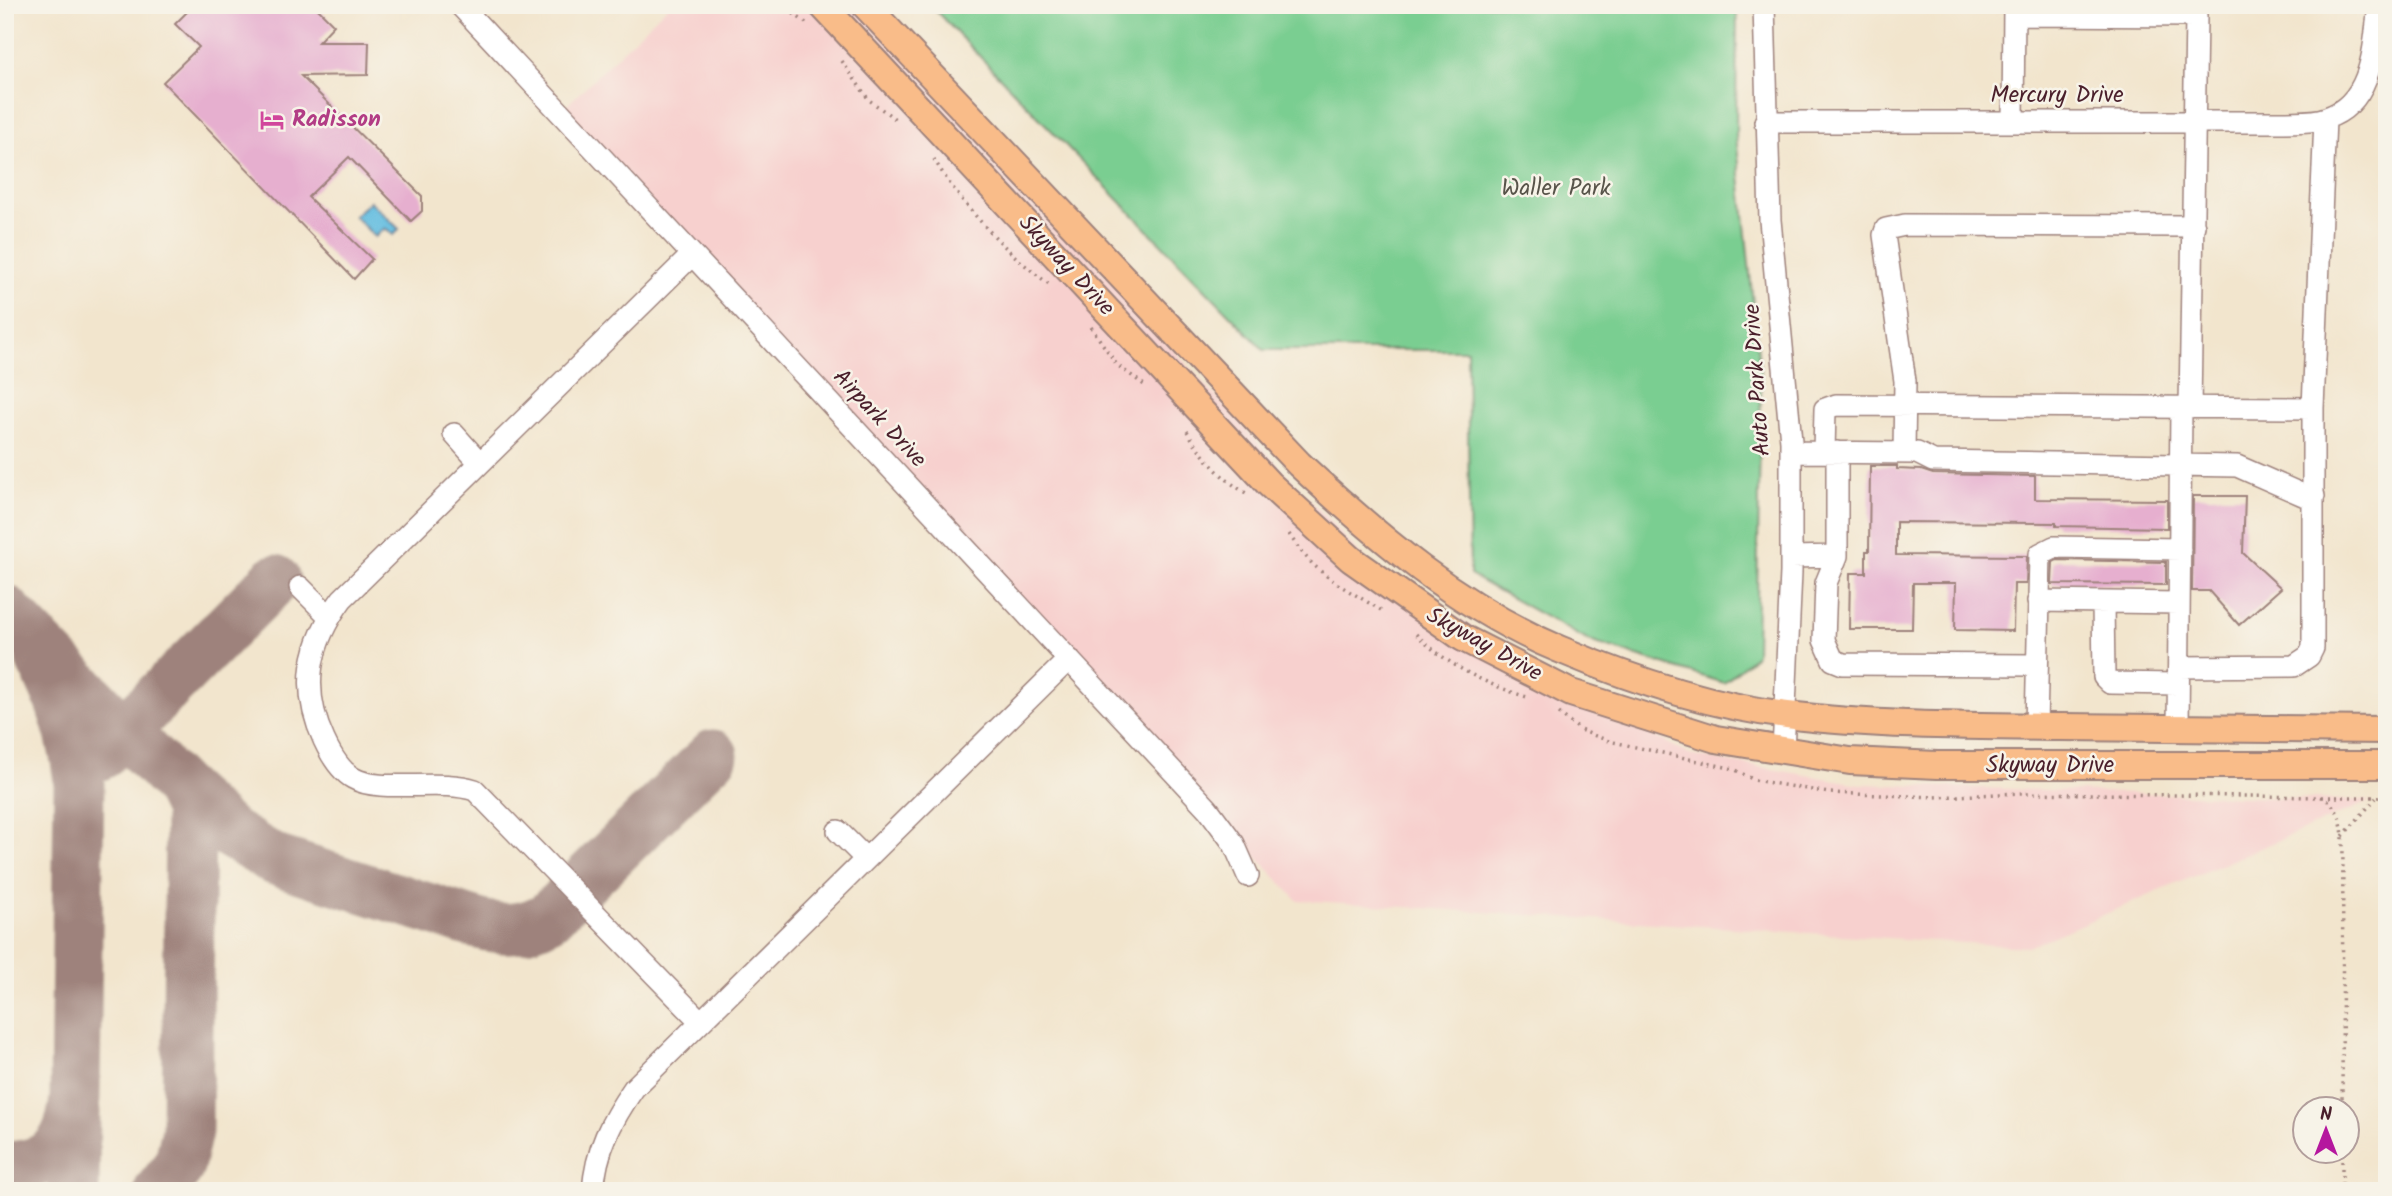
<svg xmlns="http://www.w3.org/2000/svg" width="2392" height="1196" viewBox="0 0 2392 1196" font-family="Kalam,sans-serif">
	<style>
		.built { fill: #f7d0ce }
		.green { fill: #7ace91; stroke: #62765e; stroke-width: 2 }
		.water { fill: #63bde0; stroke: #566e86; stroke-width: 2 }
		.lines { fill: none; stroke-linecap: round; stroke-linejoin: round }
		.taxiway { stroke: #9e827c; stroke-width: 51 }
		.building { fill: #e6afcf }
		.minor-casing { stroke: #9e827c; stroke-width: 24 }
		.major-casing { stroke: #9e827c; stroke-width: 30 }
		.path { stroke: #9e827c; stroke-width: 3.5; stroke-dasharray: 2 5; stroke-linecap: butt }
		.minor { stroke: #fff; stroke-width: 21 }
		.major { stroke: #f9bc89; stroke-width: 26 }
		.labels { text-anchor: middle; dominant-baseline: central; stroke-width: 5; stroke-linejoin: round; paint-order: stroke }
		.street-label { font-size: 23px; fill: #4a1f2b; stroke: #f7f3e8 }
		.hotel-label { font-size: 23px; font-weight: bold; fill: #b23c85; stroke: #f7f3e8; text-anchor: start }
		.park-label { font-size: 23px; fill: #58544a; stroke: #f7f3e8 }
	</style>
	<rect width="100%" height="100%" fill="#f7f3e8"/>
	<filter id="ink" filterUnits="userSpaceOnUse"><feTurbulence type="fractalNoise" baseFrequency=".0143" numOctaves="2"/><feDisplacementMap in="SourceGraphic" scale="14" xChannelSelector="R" yChannelSelector="G"/><feConvolveMatrix kernelMatrix="1 2 1 2 8 2 1 2 1" color-interpolation-filters="sRGB"/></filter>
	<filter id="wash" filterUnits="userSpaceOnUse"><feTurbulence type="fractalNoise" baseFrequency=".00686" numOctaves="4" result="noise"/><feDisplacementMap in="SourceGraphic" scale="28" xChannelSelector="R" yChannelSelector="G"/><feGaussianBlur stdDeviation="1.57" result="paint"/><feColorMatrix in="noise" values="0 0 0 0 0 0 0 0 0 0 0 0 0 0 0 0 0 1.4 0 .05"/><feComposite in="paint" operator="in"/></filter>
	<g filter="url(#wash)">
		<rect width="100%" height="100%" fill="#f2e5cd"/>
		<path class="built" d="M669,5H859L1366,561L1574,690L1689,755L1859,784L2371,801L2028,947L1297,900L560,112Z"/>
		<path class="green" d="M930,5H1737L1736,135L1761,383L1756,655L1724,683L1589,641L1470,575L1467,350H1264Z"/>
		<path class="water" d="M370,201L399,229L393,235L385,228L375,237L354,216Z"/>
		<g class="lines">
			<path class="taxiway" d="M5,610L179,787L190,810L187,1131L179,1166L159,1191
				M100,755L275,580
				M179,787L231,834L275,860L478,924C504,931 526,930 549,916L713,755
				M5,1167C54,1165 70,1144 75,1098L79,781C74,738 61,697 41,659
				M74,1191L75,1111"/>
		</g>
		<g id="blocks">
			<path class="building" d="M194,5H314L334,25L318,42H369L368,75L301,76L422,196V211L411,221L349,157L308,197L372,259L354,279L163,82L199,47L175,24Z
				M1870,466H1897V469L1921,470L1933,474L2035,476V499L2167,500V528L2056,526V523L1896,522V555L2027,556L2026,584H2014L2013,631L1955,630L1956,583H1913L1912,629H1849L1850,573H1866V551H1869Z
				M2193,496H2245L2243,553L2281,588L2239,625L2209,591H2192Z
				M2057,560L2166,562V585L2052,584L2053,562Z"/>
		</g>
	</g>
	<g filter="url(#ink)">
		<use href="#blocks" fill-opacity="0" stroke="#9e827c" stroke-width="2"/>
		<g class="lines">
			<g class="minor-casing">
				<path id="minor" d="M460,5L1208,809L1234,844L1248,876
					M1764,5L1770,220L1791,441V572L1783,752
					M2014,15L2196,16L2190,408
					M1765,122H2282C2295,121 2313,123 2326,118C2373,103 2374,46 2379,5
					M2013,122L2014,5
					M692,255L342,599C309,644 300,688 324,740C330,753 339,770 353,778C380,794 440,778 475,790L700,1021
					M454,434L479,462
					M1791,452L1917,453L1933,461L2237,466L2303,495L2314,496
					M1824,452L1825,409L1836,405L2313,408
					M1837,452V556L1826,583L1824,640L1833,660L1843,664L2037,665
					M1904,453L1905,381L1884,235L1886,229L1905,225L2194,226
					M1791,557L1837,556
					M300,587L329,616
					M2038,601L2179,603
					M2103,602L2104,677L2110,683L2178,684
					M2179,667L2294,666L2309,656L2313,648V408L2325,119
					M2036,726L2040,554L2054,547L2180,549
					M2178,728L2181,408
					M838,831L866,859
					M593,1191C596,1150 611,1121 634,1088L1069,659"/>
			</g>
			<g class="major-casing">
				<path id="major" d="M822,5L1269,484L1351,559L1463,638L1571,693L1716,739L1850,761L1937,765H2387
					M865,5L1299,464C1377,537 1460,608 1559,649C1630,679 1710,706 1787,715C1878,726 1970,726 2061,727C2169,728 2278,729 2387,730"/>
			</g>
			<path class="path" d="M782,5L806,23
				M842,61L869,100L898,121
				M934,159C960,204 1010,257 1052,286
				M1091,327L1117,365L1147,387
				M1187,431C1203,457 1219,477 1246,493
				M1289,534C1316,577 1344,587 1384,612
				M1416,634C1448,666 1485,684 1527,697
				M1559,713L1580,730L1609,741L1734,769L1754,780L1829,793L1935,797L2021,793L2322,797C2338,807 2341,817 2343,836L2342,1108
				M2322,797H2387
				M2343,836L2376,798
				M2342,1191V1150"/>
			<use href="#minor" class="minor"/>
			<use href="#major" class="major"/>
		</g>
	</g>
	<defs>
		<g id="hotel-bare" transform="scale(1.89)"><path d="M-6-4.5h1.5V1H6V5H4.5V3h-9V5H-6ZM-4 0a1.8 1.8 0 1 1 3.6 0ZM.5 0V-2.5h3Q6-2.5 6 0Z" fill="#d1479c" stroke="#f7f3e8" stroke-width="2.5" paint-order="stroke"/></g>
	</defs>
	<g fill-rule="evenodd">
		<use href="#hotel-bare" x="272" y="120"/>
	</g>
	<g class="labels">
		<g class="street-label">
			<text x="2057" y="96">Mercury Drive</text>
			<text transform="translate(1066 266) rotate(47)">Skyway Drive</text>
			<text transform="translate(1758 380) rotate(-94)">Auto Park Drive</text>
			<text transform="translate(879 419) rotate(47)">Airpark Drive</text>
			<text transform="translate(1484 645) rotate(29)">Skyway Drive</text>
			<text x="2050" y="766">Skyway Drive</text>
		</g>
		<g class="hotel-label">
			<text x="292" y="120">Radisson</text>
		</g>
		<g class="park-label">
			<text x="1556" y="189">Waller Park</text>
		</g>
	</g>
	<rect width="2392" height="1196" fill="none" stroke="#f7f3e8" stroke-width="28"/>
	<g transform="translate(2326 1130)"><circle r="33" fill="#f7f3e8" stroke="#b29e9c" stroke-width="2"/>
	<path d="M0-5L12 26L0 18L-12 26Z" fill="#b5179e"/>
	<text y="-10" font-size="19" font-weight="bold" text-anchor="middle" fill="#4a1f2b">N</text>
	</g>
</svg>
